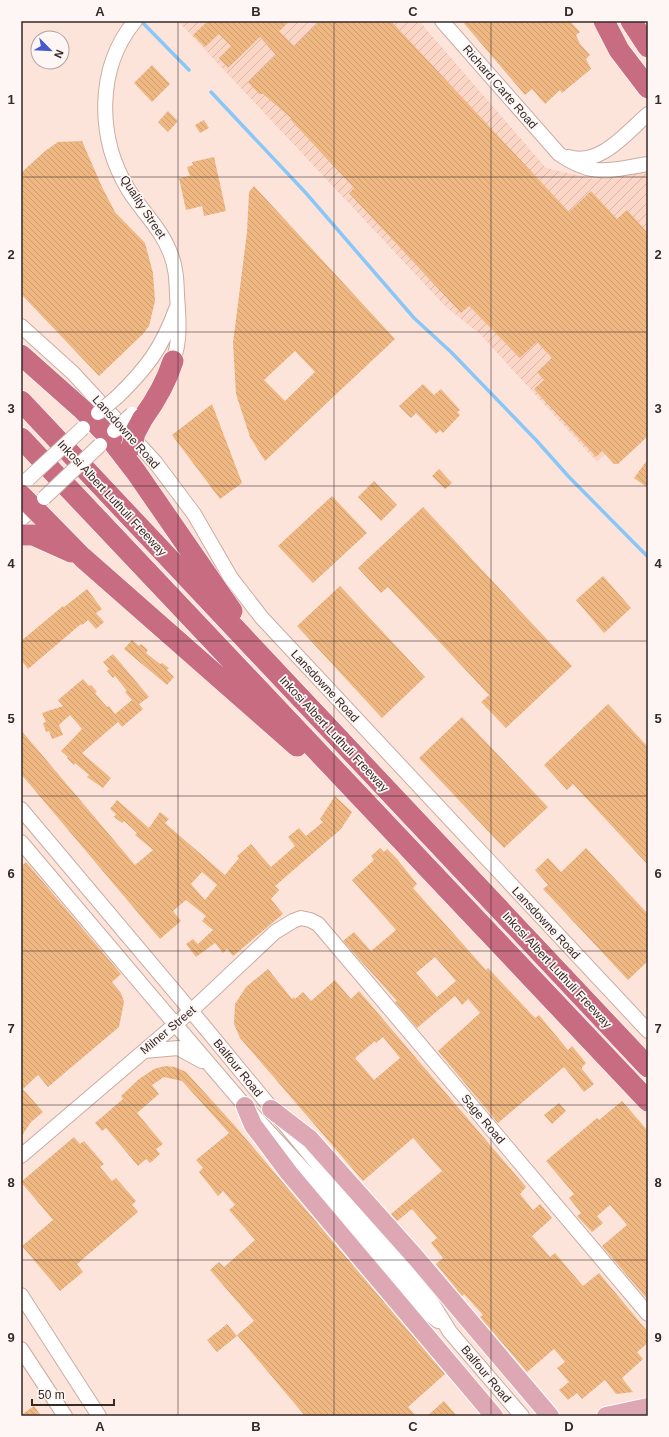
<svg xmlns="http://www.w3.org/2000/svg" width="669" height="1437" viewBox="0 0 669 1437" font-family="Arial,sans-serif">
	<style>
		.industrial { fill: url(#industrial-furrows) }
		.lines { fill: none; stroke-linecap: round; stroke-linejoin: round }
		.stream { stroke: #88c7f7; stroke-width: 3.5 }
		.building { fill: url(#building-back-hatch); fill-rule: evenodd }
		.minor-casing { stroke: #caaca1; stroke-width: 16 }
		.major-casing { stroke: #fff; stroke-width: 20 }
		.highway-casing { stroke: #fff; stroke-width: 22 }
		.minor { stroke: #fff; stroke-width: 14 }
		.major { stroke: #dea7b4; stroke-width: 18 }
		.highway { stroke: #c86c82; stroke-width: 21 }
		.minor-bridge-casing { stroke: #caaca1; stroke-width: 16; stroke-linecap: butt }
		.highway-bridge-casing { stroke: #fff; stroke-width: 22; stroke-linecap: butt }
		.minor-bridge { stroke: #fff; stroke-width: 14 }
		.highway-bridge { stroke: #c86c82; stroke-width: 21 }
		.grid { fill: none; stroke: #352925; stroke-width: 1; stroke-opacity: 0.55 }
		.labels { text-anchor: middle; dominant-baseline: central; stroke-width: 3.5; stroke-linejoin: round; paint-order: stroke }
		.street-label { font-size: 12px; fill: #352925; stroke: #fdf6f4 }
		.neatline { fill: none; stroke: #352925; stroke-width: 1.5 }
		.grid-label { font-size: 13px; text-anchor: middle; font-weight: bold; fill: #352925 }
	</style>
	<defs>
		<pattern id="industrial-furrows" width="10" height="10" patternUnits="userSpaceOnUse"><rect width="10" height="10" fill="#fbd5c6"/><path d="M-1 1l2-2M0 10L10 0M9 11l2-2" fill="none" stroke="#d8b7aa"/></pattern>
		<pattern id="building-back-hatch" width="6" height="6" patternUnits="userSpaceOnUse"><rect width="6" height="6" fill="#efb883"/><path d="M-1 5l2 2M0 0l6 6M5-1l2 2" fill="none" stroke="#ce9e71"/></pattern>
	</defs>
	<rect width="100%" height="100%" fill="#fde4db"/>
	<path class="industrial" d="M178,21H419L546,168L594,179L648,170V413L597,462L479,333L447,308Z"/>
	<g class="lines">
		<path class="stream" d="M141,21L189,70
			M211,92L305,192L414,318L451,352L536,440L569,477L648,557"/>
	</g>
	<path class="building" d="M208,21H290L279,31L294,46L320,21H391L569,212L591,191L617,219L627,210L648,233V436L618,464H614L602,451L596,457L534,389L544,380L537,372L552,358L537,342L520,358L469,306L461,313L349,193L354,188L290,119L291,118L263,94H259L248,82L276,55L260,37L228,68L219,58L231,46L219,34L205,47L193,35Z
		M462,21H570L580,32L576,35L580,44L590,55L586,59L591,69L562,93L560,90L545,104L532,89L525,95Z
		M152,65L170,84L152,102L134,83Z
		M168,111L178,121L168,132L158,122Z
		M204,120L209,128L200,133L195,125Z
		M82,141L102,187L115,212L145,243L153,273L155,301L149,326L143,334L99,376L21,294V173L45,151L58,142Z
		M214,157L226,211L204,216L202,206L186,210L179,178L190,176L187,167L193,165L192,162Z
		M254,186L395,339L265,461L250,437L236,394L233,343L247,232L249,192ZM295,351L315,372L285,401L264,380Z
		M423,384L434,395L441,389L460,410L457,412L460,415L443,433L440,430L436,434L416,413L411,418L399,406Z
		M212,404L242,483L220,499L172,435Z
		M648,459V488L634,478Z
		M439,469L452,483L445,489L432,476Z
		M374,481L397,505L381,521L358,497Z
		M332,496L367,533L313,583L278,546Z
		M423,507L572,666L506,728L481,702L489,695L388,587L381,593L358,568Z
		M603,576L631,608L604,633L576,600Z
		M340,586L425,677L382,718L297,626Z
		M87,589L102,609L96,613L104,622L96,629L88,620L82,625L81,624L28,669L21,660V641L63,606L64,607Z
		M132,640L139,646L141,644L148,650L146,653L160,664L162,663L169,668L167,670L174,677L167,685L124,649Z
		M113,654L149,697L139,704L143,709L122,727L118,722L82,753L111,778L103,788L87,777L89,775L75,763L74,765L67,758L68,757L61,751L82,729L70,715L59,725L63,735L52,739L49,731L46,732L43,723L46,722L42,713L63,706L58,700L83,679L89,686L91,685L97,692L95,693L107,707L109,706L115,714L132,700L125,692L127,691L115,676L113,678L107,671L109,669L103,662Z
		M608,704L648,747V865L573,784L567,790L544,765Z
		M462,717L548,807L504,848L419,758Z
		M21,730L135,865L153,850L135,835L137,833L124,821L122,823L114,817L116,814L110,809L117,800L149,828L160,812L169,819L165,823L225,875L239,858L237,856L251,844L271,867L295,846L288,837L299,828L306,836L323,822L320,819L335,796L352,812L341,829L275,886L279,890L271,899L283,914L233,956L227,949L223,953L215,943L196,957L186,944L193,939L198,944L213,930L202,921L206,916L186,900L173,911L181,921L160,939L21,774ZM202,872L217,885L205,900L191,884Z
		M380,848L384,852L387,849L397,859L417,884L413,888L486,970L488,968L535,1018L539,1015L568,1050L572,1046L586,1063L582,1067V1069L594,1084L584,1092L564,1067L498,1123L438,1051L480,1013L468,999L462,1005L455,996L417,1028L395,1002L397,1001L343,941L354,932L371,951L396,930L352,880L374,860L371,856ZM435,957L456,981L437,997L416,973Z
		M586,848L648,914V961L628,980L543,889L548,885L535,870L548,858L561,872Z
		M26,862L121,974L112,982L121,993L124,1002L119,1027L48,1087L38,1075L23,1089L43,1112L31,1122L21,1137V866Z
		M268,969L292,999L294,997L295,999L303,992L311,1001L335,980L351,999L359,991L526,1187L520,1194L533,1210L540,1204L552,1218L532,1236L550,1257L555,1253L583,1286L599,1273L648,1332V1343L637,1352L643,1359L622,1378L633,1392L616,1394L605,1380L582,1399L577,1393L568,1400L559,1390L569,1382L557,1368L565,1362L554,1349L527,1372L480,1317L483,1315L464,1294L462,1296L436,1264L443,1258L431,1243L437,1238L412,1209L397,1221L391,1214L442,1171L413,1138L363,1181L240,1038L234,1024L235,1004L246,987ZM383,1037L400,1058L374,1080L355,1058L375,1041L376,1043Z
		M165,1066L175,1067L186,1072L236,1127L445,1374L408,1407L416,1416H305L237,1335L254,1321L210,1270L219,1262L224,1267L255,1240L229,1210L235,1205L223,1191L218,1196L199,1172L203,1168L196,1160L229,1133L182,1081L164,1077L152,1085L159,1094L137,1113L163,1144L156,1149L160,1154L150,1163L146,1159L138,1166L106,1128L102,1131L95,1123L123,1099L121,1096L139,1079L154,1069Z
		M622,1101L648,1131V1300L602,1246L627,1225L610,1205L597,1216L603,1223L592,1232L577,1216L581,1213L569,1198L574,1194L546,1161L597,1118L599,1120Z
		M559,1103L566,1111L552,1124L544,1115Z
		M74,1137L80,1144L84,1141L104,1164L100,1167L112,1181L116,1178L136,1201L132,1205L138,1212L77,1264L83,1272L60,1291L22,1246L53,1220L21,1182Z
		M227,1324L237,1336L217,1352L207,1340Z
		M444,1401L457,1416H427Z
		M34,1406L41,1416H21V1415Z"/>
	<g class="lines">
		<g class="minor-casing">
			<path id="minor" d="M135,21C96,68 97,138 128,189C142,212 162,229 171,255C178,272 176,290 178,309C179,327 180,351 169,367
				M442,21L559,154C594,178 608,170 648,164
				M568,157C600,167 626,133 648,114
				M21,326L73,373L155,462L194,514L231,578L262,618L648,1031
				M117,397C146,369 162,348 176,309
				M21,519L40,502
				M21,809L202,1024L432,1303L450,1332L522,1416
				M21,842L175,1024L245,1106L312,1179L425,1311L438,1321
				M144,1051L178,1048L202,1061
				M21,1156L191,1011L275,932L293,921L301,918L310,920L318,924L648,1314
				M21,1295L99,1416
				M21,1349L65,1416"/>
		</g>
		<g class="major-casing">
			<path id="major" d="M245,1106L253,1125L289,1173L494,1416
				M271,1109L310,1139L417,1259L550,1416
				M606,1416L648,1407"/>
		</g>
		<g class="highway-casing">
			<path id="highway" d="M604,21L619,50L648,88
				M631,21L648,47
				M21,355L83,410L109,437L136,472L232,611
				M21,401L648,1067
				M143,418C156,400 166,383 173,361
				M21,438L648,1101
				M21,495L82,557L297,746
				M21,535H33L71,552"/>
		</g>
		<use href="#minor" class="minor"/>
		<use href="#major" class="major"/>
		<use href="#highway" class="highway"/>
		<g class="minor-bridge-casing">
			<path id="minor-bridge" d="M98,413L117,397
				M114,431L132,414
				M28,479L83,428
				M44,498L100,445"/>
		</g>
		<g class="highway-bridge-casing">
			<path id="highway-bridge" d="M132,446L135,433L143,418"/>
		</g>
		<use href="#minor-bridge" class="minor-bridge"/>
		<use href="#highway-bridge" class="highway-bridge"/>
	</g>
	<path class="grid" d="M178,21V1416M334,21V1416M491,21V1416M21,177H648M21,332H648M21,486H648M21,641H648M21,796H648M21,951H648M21,1105H648M21,1260H648"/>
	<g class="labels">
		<g class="street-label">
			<text transform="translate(500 87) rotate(49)">Richard Carte Road</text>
			<text transform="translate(143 207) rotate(57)">Quality Street</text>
			<text transform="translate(126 432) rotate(48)">Lansdowne Road</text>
			<text transform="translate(112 498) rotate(47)">Inkosi Albert Luthuli Freeway</text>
			<text transform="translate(325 686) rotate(47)">Lansdowne Road</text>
			<text transform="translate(334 734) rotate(47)">Inkosi Albert Luthuli Freeway</text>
			<text transform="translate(546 923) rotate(47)">Lansdowne Road</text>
			<text transform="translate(557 970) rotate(47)">Inkosi Albert Luthuli Freeway</text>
			<text transform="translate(168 1030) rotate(-40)">Milner Street</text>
			<text transform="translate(238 1068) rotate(51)">Balfour Road</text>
			<text transform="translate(483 1119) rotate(50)">Sage Road</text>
			<text transform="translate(486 1374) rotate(50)">Balfour Road</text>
		</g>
	</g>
	<rect width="669" height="1437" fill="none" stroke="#fdf6f4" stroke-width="44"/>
	<g transform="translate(50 50) rotate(114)"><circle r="19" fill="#fdf6f4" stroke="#ada4a1"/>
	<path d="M0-3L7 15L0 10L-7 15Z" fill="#445ace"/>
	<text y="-6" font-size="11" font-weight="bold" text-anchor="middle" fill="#352925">N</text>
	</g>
	<path d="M32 1399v6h82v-6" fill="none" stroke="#352925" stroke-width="2"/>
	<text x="38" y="1399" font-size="12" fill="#352925" stroke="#fdf6f4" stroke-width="3" paint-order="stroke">50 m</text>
	<rect x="22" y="22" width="625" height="1393" class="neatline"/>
	<g class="grid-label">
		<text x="100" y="16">A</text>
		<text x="256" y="16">B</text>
		<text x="413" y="16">C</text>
		<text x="569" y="16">D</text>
		<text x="11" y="104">1</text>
		<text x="658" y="104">1</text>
		<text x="11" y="259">2</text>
		<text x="658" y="259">2</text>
		<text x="11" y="413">3</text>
		<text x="658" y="413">3</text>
		<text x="11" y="568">4</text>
		<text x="658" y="568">4</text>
		<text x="11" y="723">5</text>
		<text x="658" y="723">5</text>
		<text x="11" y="878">6</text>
		<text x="658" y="878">6</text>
		<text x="11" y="1033">7</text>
		<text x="658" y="1033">7</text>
		<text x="11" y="1187">8</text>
		<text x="658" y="1187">8</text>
		<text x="11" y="1342">9</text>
		<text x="658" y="1342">9</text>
		<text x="100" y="1431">A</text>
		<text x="256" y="1431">B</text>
		<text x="413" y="1431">C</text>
		<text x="569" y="1431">D</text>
	</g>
</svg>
